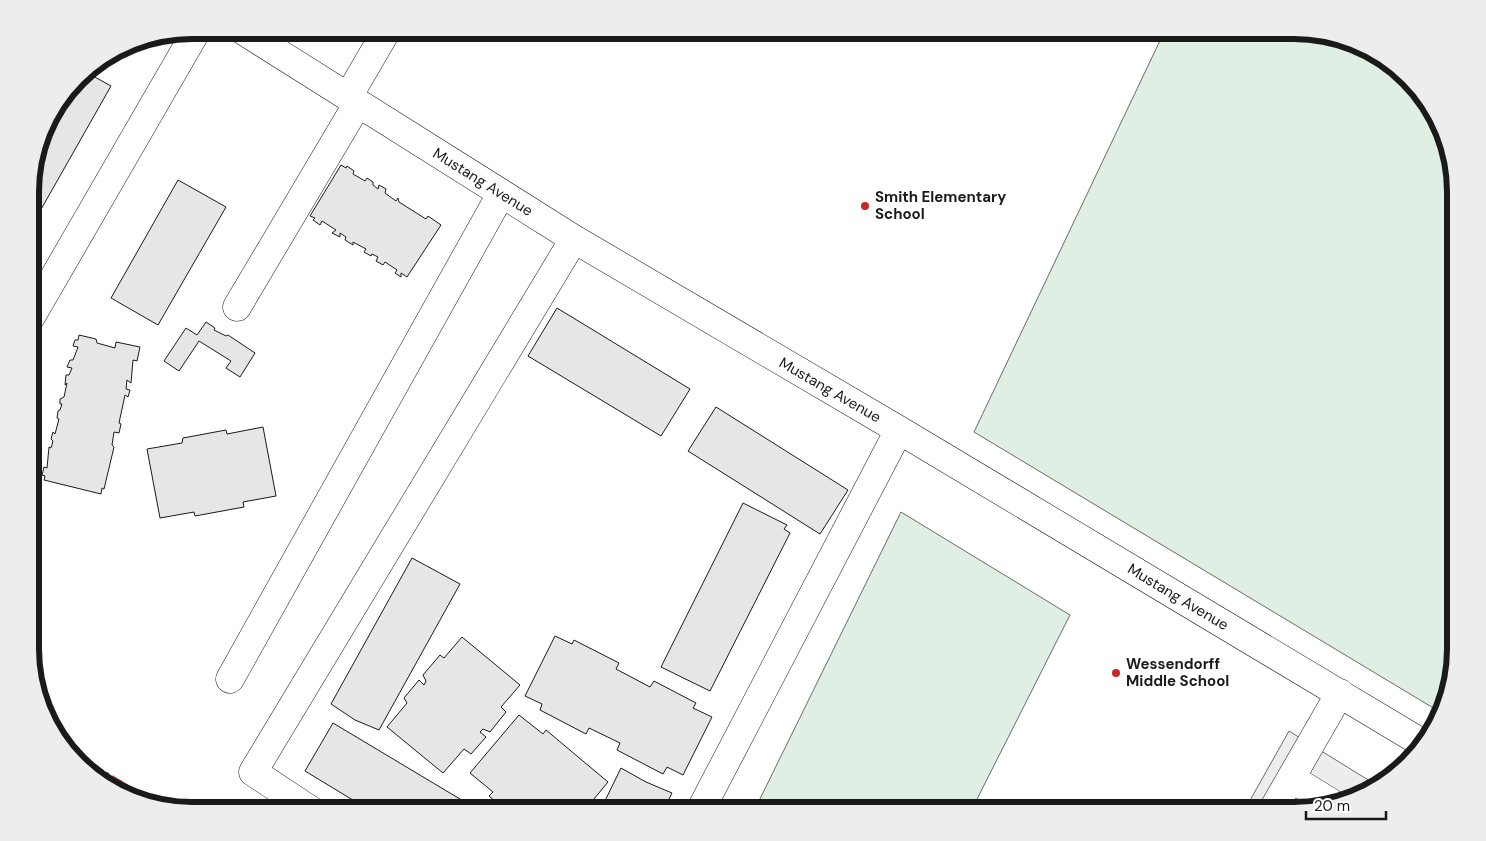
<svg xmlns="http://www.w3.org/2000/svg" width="1486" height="841" viewBox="0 0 1486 841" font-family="'DM Sans',sans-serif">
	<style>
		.green { fill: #e0efe3; stroke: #6a6a6a }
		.parking { fill: #ededed; stroke: #6a6a6a }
		.building { fill: #e6e6e6; stroke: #1a1a1a }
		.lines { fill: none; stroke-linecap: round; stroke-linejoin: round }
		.minor-casing { stroke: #1a1a1a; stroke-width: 29 }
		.minor { stroke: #fff; stroke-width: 28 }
		.power { stroke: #c62828; stroke-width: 1; stroke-dasharray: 18 4 2.5 4; stroke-linecap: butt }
		.poi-dot { fill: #c62828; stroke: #fff; stroke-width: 2 }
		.labels { text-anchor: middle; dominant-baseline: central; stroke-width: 4; stroke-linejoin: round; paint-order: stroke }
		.street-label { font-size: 15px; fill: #1a1a1a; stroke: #fff }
		.poi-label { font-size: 15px; font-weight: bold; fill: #1a1a1a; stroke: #fff; text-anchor: start }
		.rim { fill: none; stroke: #1a1a1a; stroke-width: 6 }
	</style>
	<rect width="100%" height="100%" fill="#fff"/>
	<path class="green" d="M1165,30H1295L1375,51L1429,102L1456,181V660L1440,712L974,432Z
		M901,512L1070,615L971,811H754Z"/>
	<path class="parking" d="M1289,731L1378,786L1305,811H1244Z"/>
	<path class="building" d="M84,71L111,86L31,227V171L47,120Z
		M341,165L346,168L347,166L354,171L353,174L365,181L367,178L373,182V185L378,189L379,185L386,189L385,193L396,201L398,198L399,202L426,219L428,216L441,225L407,277L401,273V277L395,273L397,270L385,262L383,265L376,261L378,257L372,254L371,256L364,252L366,249L353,242V245L345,240L346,237L340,233V237L332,233L336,230L322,221L320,225L313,220L315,218L310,216Z
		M178,180L226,207L158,325L111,298Z
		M557,308L690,389L661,436L528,356Z
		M206,322L215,328L214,330L226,336L228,335L255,353L240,377L226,368L231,361L199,341L179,371L164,361L186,328L197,335Z
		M79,335L96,339L97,343L115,348L116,342L140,347L137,361L133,360L131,383L127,380L126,389L130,390L128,397L125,395L119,423L121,424L119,433L114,432L112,445L114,447L104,489L102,488L101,494L44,480L45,476L42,475L44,467L47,468L49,447L51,448L53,441L51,439L53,432L55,434L59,419L57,418L58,411L60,410L62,404H60V399L64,397L67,383L65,385L66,375H69L72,368L67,367L70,360H73L78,347L73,346L75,340H78Z
		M716,407L848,490L820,534L688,451Z
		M263,427L276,496L243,502L244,507L195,516L194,512L160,518L147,449L182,443L183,438L226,430L227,434Z
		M743,503L787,525L784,529L790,533L710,691L661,667Z
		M412,558L460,584L379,730L355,720L331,704Z
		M555,636L572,644L574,640L619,663L616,669L650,687L654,681L696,703L693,708L712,717L683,775L667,767L663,774L617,750L620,743L589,728L586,734L540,710L542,704L525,696Z
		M462,637L520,685L501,707L506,712L490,732L483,729L480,732L486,737L471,754L464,749L443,773L387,727L407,703L404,698L419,680L424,685L426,681L423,675L440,655L444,658Z
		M519,715L543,734L546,730L608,782L584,811H506L489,796L493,792L470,773Z
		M333,723L480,811H371L305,771Z
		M621,768L646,782L672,793L663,811H600Z"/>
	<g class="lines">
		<g class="minor-casing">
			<path id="minor" d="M242,30L574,239L899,430L1422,743
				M348,97L387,30
				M237,307L358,103
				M31,317L197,30
				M230,679L501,194
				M1291,778L1330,802
				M312,811L253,772L574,239
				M700,811L899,430
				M1272,811L1340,693"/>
		</g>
		<use href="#minor" class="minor"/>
		<path class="power" d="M64,746L154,801"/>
	</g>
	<g class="poi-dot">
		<circle cx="865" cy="206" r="5"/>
		<circle cx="1116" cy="673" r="5"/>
	</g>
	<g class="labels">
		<g class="street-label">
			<text transform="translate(483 182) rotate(32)">Mustang Avenue</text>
			<text transform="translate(830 390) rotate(30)">Mustang Avenue</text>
			<text transform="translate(1178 597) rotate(31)">Mustang Avenue</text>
		</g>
		<g class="poi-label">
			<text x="875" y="197">Smith Elementary<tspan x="875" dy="17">School</tspan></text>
			<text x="1126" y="664">Wessendorff<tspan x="1126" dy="17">Middle School</tspan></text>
		</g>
	</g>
	<path d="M0 0H1486V841H0ZM192 39H1294A153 153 0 0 1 1447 192V649A153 153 0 0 1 1294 802H192A153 153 0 0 1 39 649V192A153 153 0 0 1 192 39Z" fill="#ededed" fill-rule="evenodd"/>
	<path class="rim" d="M192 39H1294A153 153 0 0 1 1447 192V649A153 153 0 0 1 1294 802H192A153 153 0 0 1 39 649V192A153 153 0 0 1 192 39Z"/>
	<path d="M1306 811v8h80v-8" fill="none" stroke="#1a1a1a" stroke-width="2.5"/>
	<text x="1314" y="811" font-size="15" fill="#1a1a1a" stroke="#ffffff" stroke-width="4" paint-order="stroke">20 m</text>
</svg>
